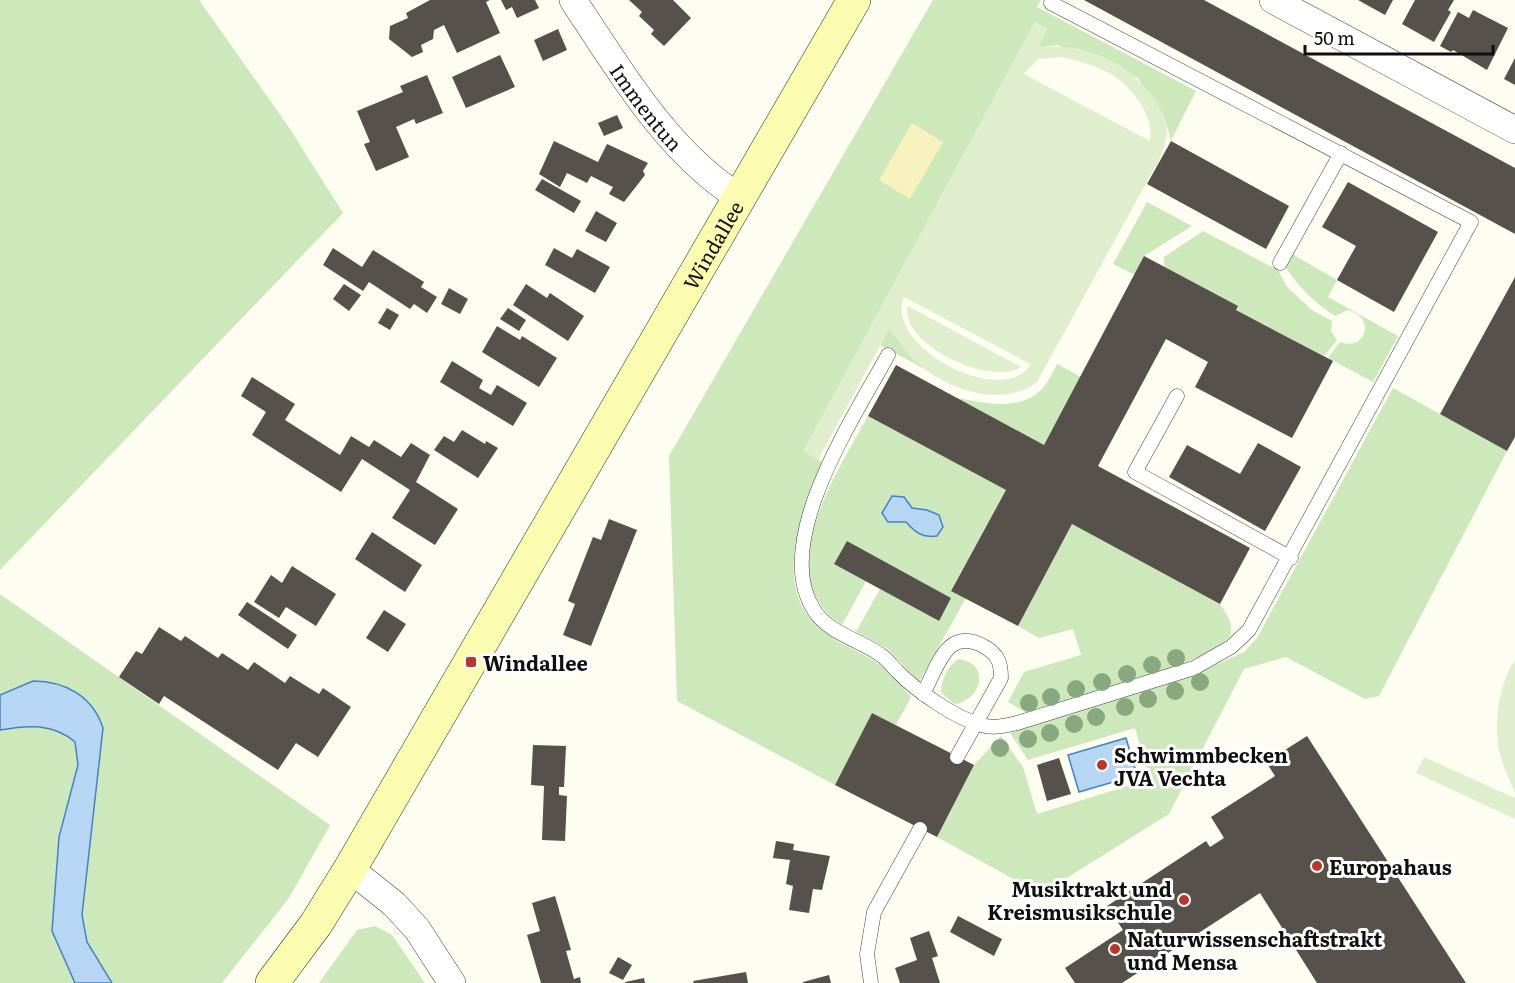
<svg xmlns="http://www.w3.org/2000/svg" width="1515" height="983" viewBox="0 0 1515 983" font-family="Literata,serif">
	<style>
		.green { fill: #cde8bb }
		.sand { fill: #f8f2bf }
		.pitch { fill: #dfefcd; fill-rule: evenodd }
		.water { fill: #b7d6f4; stroke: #4183c8; stroke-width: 1.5 }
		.building { fill: #57514b }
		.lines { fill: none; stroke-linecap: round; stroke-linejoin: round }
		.service-casing { stroke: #424242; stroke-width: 15 }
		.minor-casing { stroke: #424242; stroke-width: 28 }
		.secondary-casing { stroke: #313131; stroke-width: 34 }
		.service { stroke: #fff; stroke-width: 14 }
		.minor { stroke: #fff; stroke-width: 27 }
		.secondary { stroke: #fbfcaf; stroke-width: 33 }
		.tree { fill: #88a97f }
		.poi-dot { fill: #ba352b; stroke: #fff; stroke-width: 2 }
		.labels { text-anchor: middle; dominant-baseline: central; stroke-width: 6; stroke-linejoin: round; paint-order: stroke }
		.street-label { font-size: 20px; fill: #0f0f0f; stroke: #fff }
		.poi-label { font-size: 20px; font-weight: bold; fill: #0f0f0f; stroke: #fff; text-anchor: start }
	</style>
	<rect width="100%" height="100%" fill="#fefdf1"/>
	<path class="green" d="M0,0H199L288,126L343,213L0,570Z
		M933,0H1041L1037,7L1196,91L1171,141L1167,126L1138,78L1057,45L1038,48L1047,29L1035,22L804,451L823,462C802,516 767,592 827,634C843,646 863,653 879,664C891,671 901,686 911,697L896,725L872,713L835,785L677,701L669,456Z
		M1147,202L1192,226L1144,256L1135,275L1113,264Z
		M1203,231L1278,270L1287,287L1312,310L1332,321L1331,331L1337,340L1324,356L1236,310L1237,306L1164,267V257Z
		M1292,254L1337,280L1328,297L1398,336L1373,382L1328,358L1340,342C1365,352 1377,318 1348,310L1335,316C1314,302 1299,288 1285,266Z
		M889,328L915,361L932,373L880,345Z
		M1057,364L1081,377L1044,445L954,397C980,403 1021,412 1042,389C1048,382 1053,372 1057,364Z
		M1393,388L1507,451L1379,696L1365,699L1286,657L1244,669L1169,814L1041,894L937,837L974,765L1001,736L1023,767L1037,814L1150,779L1135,728L1028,760L1010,733L1193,675L1244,652L1257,638Z
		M868,416L1006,490L951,590L966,598L919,682L888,649L856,632L880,589L938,621L951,598L847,541L834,564L866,581L842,625C767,575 837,473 868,416Z
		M1072,524L1220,604C1226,613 1236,627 1229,637C1210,664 1063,701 1025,712L1008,702L1024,672L1081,655L1073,629L1039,638L1018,626Z
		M0,594L330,825L289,898L222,983H0Z
		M958,659C993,663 980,702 954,704L941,692C941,679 948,666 958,659Z
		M375,926L392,935L425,983H319L357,930Z"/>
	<path class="sand" d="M912,123L943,142L910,199L879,180Z"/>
	<path class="pitch" d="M1035,22L1047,29L1038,48C1082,42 1122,59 1150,93C1157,102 1165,115 1167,126C1168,137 1164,148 1160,158L1037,382C1001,409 946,389 916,362C905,352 898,339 889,329L818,460L803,451ZM1060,57C1077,61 1093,64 1109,73C1131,85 1155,116 1150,141L1024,74L1038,59ZM904,297L1030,364V365C1004,409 883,347 904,297Z
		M908,306L1021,367C990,387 898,343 908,306Z
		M1515,660V793C1510,782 1505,770 1501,758C1492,729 1498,685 1515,660Z
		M1424,757L1515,798V819L1416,773Z"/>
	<path class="water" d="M892,496L904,497L912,508L927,510L939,515L943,527L937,536C922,538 916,533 906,522H888L882,513Z
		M33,681C66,681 93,697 103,728L82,915L87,942L112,983H75L52,931L59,837L78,765L75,742C53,723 28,725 0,730V695Z
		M1126,738L1137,775L1079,792L1068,755Z"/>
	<path class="building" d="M430,0H490L486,2L500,33L457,53L444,25L434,30L433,39L421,45L423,52L412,57L389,39L390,26L408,18L406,13Z
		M501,0H535L539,8L517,18L512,7L506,10Z
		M629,0H673L691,18L664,46L651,34L654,30L639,16L642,12Z
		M1084,0H1204L1515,168V234Z
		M1358,0H1393L1385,15Z
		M1415,0H1454L1448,10L1451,12L1434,42L1402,24Z
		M1473,10L1508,28L1487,70L1453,50L1451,52L1440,46L1458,12L1469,18Z
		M558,29L567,50L543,61L534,40Z
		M500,55L515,87L466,108L452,77Z
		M1515,58V85L1504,79Z
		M427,75L443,113L416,124L414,119L396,127L409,157L376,171L364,144L370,142L357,111L403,92L400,86Z
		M617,115L623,128L604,136L598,123Z
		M554,141L598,162L607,144L648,163L643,171L645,175L624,202L609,194L613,187L591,176L587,183L567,173L560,187L539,174Z
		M1171,141L1289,206L1266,249L1147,184Z
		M542,179L581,201L574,213L535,190Z
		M1348,182L1438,232L1394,312L1337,280L1356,246L1322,227Z
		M596,211L617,223L606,242L585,231Z
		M333,248L362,267L373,250L424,282L421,287L437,297L427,313L414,304L410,309L369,282L363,291L323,265Z
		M554,248L572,258L577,249L610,267L595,293L545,265Z
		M1144,256L1238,306L1236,310L1333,361L1292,438L1195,387L1208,362L1166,339L1098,466L1250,548L1220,604L1072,524L1018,626L951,591L1006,490L868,416L896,365L1044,445Z
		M1515,277V437L1507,451L1440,414Z
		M344,284L361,295L349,311L333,299Z
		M526,284L547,298L550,293L584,316L568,341L513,305Z
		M449,288L468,299L460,314L441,304Z
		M387,308L399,315L390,330L378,323Z
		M508,308L526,320L519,331L500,319Z
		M497,326L520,340L522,336L557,358L539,387L482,352Z
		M452,361L483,380L479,388L491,395L497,385L527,403L513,426L440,382Z
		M252,377L295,404L285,420L340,455L351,436L369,447L374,440L401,457L411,443L430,455L416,482L458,509L435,545L392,518L410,490L362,459L341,492L252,435L266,412L241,396Z
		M462,430L485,444L486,441L498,448L478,478L434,450L444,436L454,442Z
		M1258,443L1301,467L1265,531L1169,477L1187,445L1240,474Z
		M609,519L637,530L591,646L563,635L575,604L568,601L593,537L601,540Z
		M372,532L422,565L405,592L355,559Z
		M847,541L951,598L939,621L834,564Z
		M292,566L336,594L316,626L286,607L279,618L254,602L271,575L282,583Z
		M247,602L297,635L288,649L238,615Z
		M384,610L406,624L388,652L366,638Z
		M159,627L181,641L185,636L218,658L222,653L248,670L254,662L285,683L290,676L319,694L323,688L351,707L318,757L296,743L278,770L164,696L159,704L119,677L136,651L142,654Z
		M872,713L974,765L937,837L835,785Z
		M1307,736L1466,983H1317L1260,893L1122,983H1075L1065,968L1123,930L1107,906L1206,841L1210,847L1224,838L1211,817L1275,776L1266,762Z
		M533,745L566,746L564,787H559V795L567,796L565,841L542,840L544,786L531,785Z
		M1059,758L1071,794L1047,801L1037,765Z
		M776,841L794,844L793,850L830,856L822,890L813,889L809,913L789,910L793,886L786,884L790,860L773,858Z
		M555,896L571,950L566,951L574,979L580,977L581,983H541L527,935L540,931L532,903Z
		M958,916L1002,939L994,956L950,932Z
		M929,931L938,956L932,958L940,983H900L895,968L917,960L910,938Z
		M618,957L632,965L623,980L609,973Z
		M746,972L748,983H694L693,981Z
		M829,975L831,983H803V982Z
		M644,978L645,983H625V982Z"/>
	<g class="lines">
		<g class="service-casing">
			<path id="service" d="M1280,263L1341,153
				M888,355C855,416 770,542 814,610C828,633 860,640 881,655C887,659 892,666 897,671C916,691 958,720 985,726C996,728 1006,726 1017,723L1194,668L1231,647L1249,630L1471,222L1051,3
				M1177,396L1135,472L1291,558
				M923,694C938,666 947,625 985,647C998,655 1001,662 1001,678L957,757
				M871,983L867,954L874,912L920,829"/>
		</g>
		<g class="minor-casing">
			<g id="minor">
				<path id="s1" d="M573,0C620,71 667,152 740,198"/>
				<path d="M1273,0L1515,130"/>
				<path d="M350,869L394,904L417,929L452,983"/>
			</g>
		</g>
		<g class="secondary-casing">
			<g id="secondary">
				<path id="s2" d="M272,983L316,924L350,869L854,0"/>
			</g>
		</g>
		<use href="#service" class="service"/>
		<use href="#minor" class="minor"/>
		<use href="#secondary" class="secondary"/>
	</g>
	<g class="tree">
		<circle cx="1176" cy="658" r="9"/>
		<circle cx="1152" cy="665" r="9"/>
		<circle cx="1127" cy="674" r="9"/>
		<circle cx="1102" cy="682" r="9"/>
		<circle cx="1200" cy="682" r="9"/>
		<circle cx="1076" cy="689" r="9"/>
		<circle cx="1175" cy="691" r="9"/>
		<circle cx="1051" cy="697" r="9"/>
		<circle cx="1148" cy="699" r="9"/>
		<circle cx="1029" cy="703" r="9"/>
		<circle cx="1125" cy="707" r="9"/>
		<circle cx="1096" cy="717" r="9"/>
		<circle cx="1074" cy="724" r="9"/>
		<circle cx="1050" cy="733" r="9"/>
		<circle cx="1028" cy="739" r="9"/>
		<circle cx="1000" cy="748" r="9"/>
	</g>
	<g class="poi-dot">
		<rect x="465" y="656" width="12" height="12" rx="3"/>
		<circle cx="1102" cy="765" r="6"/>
		<circle cx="1317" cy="866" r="6"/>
		<circle cx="1184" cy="900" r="6"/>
		<circle cx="1115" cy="949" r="6"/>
	</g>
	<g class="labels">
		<g class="street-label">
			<text stroke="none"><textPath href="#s1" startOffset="130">Immentun</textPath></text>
			<text stroke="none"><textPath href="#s2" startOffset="860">Windallee</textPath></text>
		</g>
		<g class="poi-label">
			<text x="483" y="662">Windallee</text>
			<text x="1114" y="754">Schwimmbecken<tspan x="1114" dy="23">JVA Vechta</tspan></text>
			<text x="1329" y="866">Europahaus</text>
			<text x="1172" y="888" text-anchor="end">Musiktrakt und<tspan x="1172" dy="23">Kreismusikschule</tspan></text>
			<text x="1127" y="938">Naturwissenschaftstrakt<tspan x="1127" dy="23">und Mensa</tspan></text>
		</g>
	</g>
	<path d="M1305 45v9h188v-9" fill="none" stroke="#0f0f0f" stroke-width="3"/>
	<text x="1314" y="45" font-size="18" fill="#0f0f0f" stroke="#ffffff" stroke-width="4.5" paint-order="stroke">50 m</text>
</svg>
